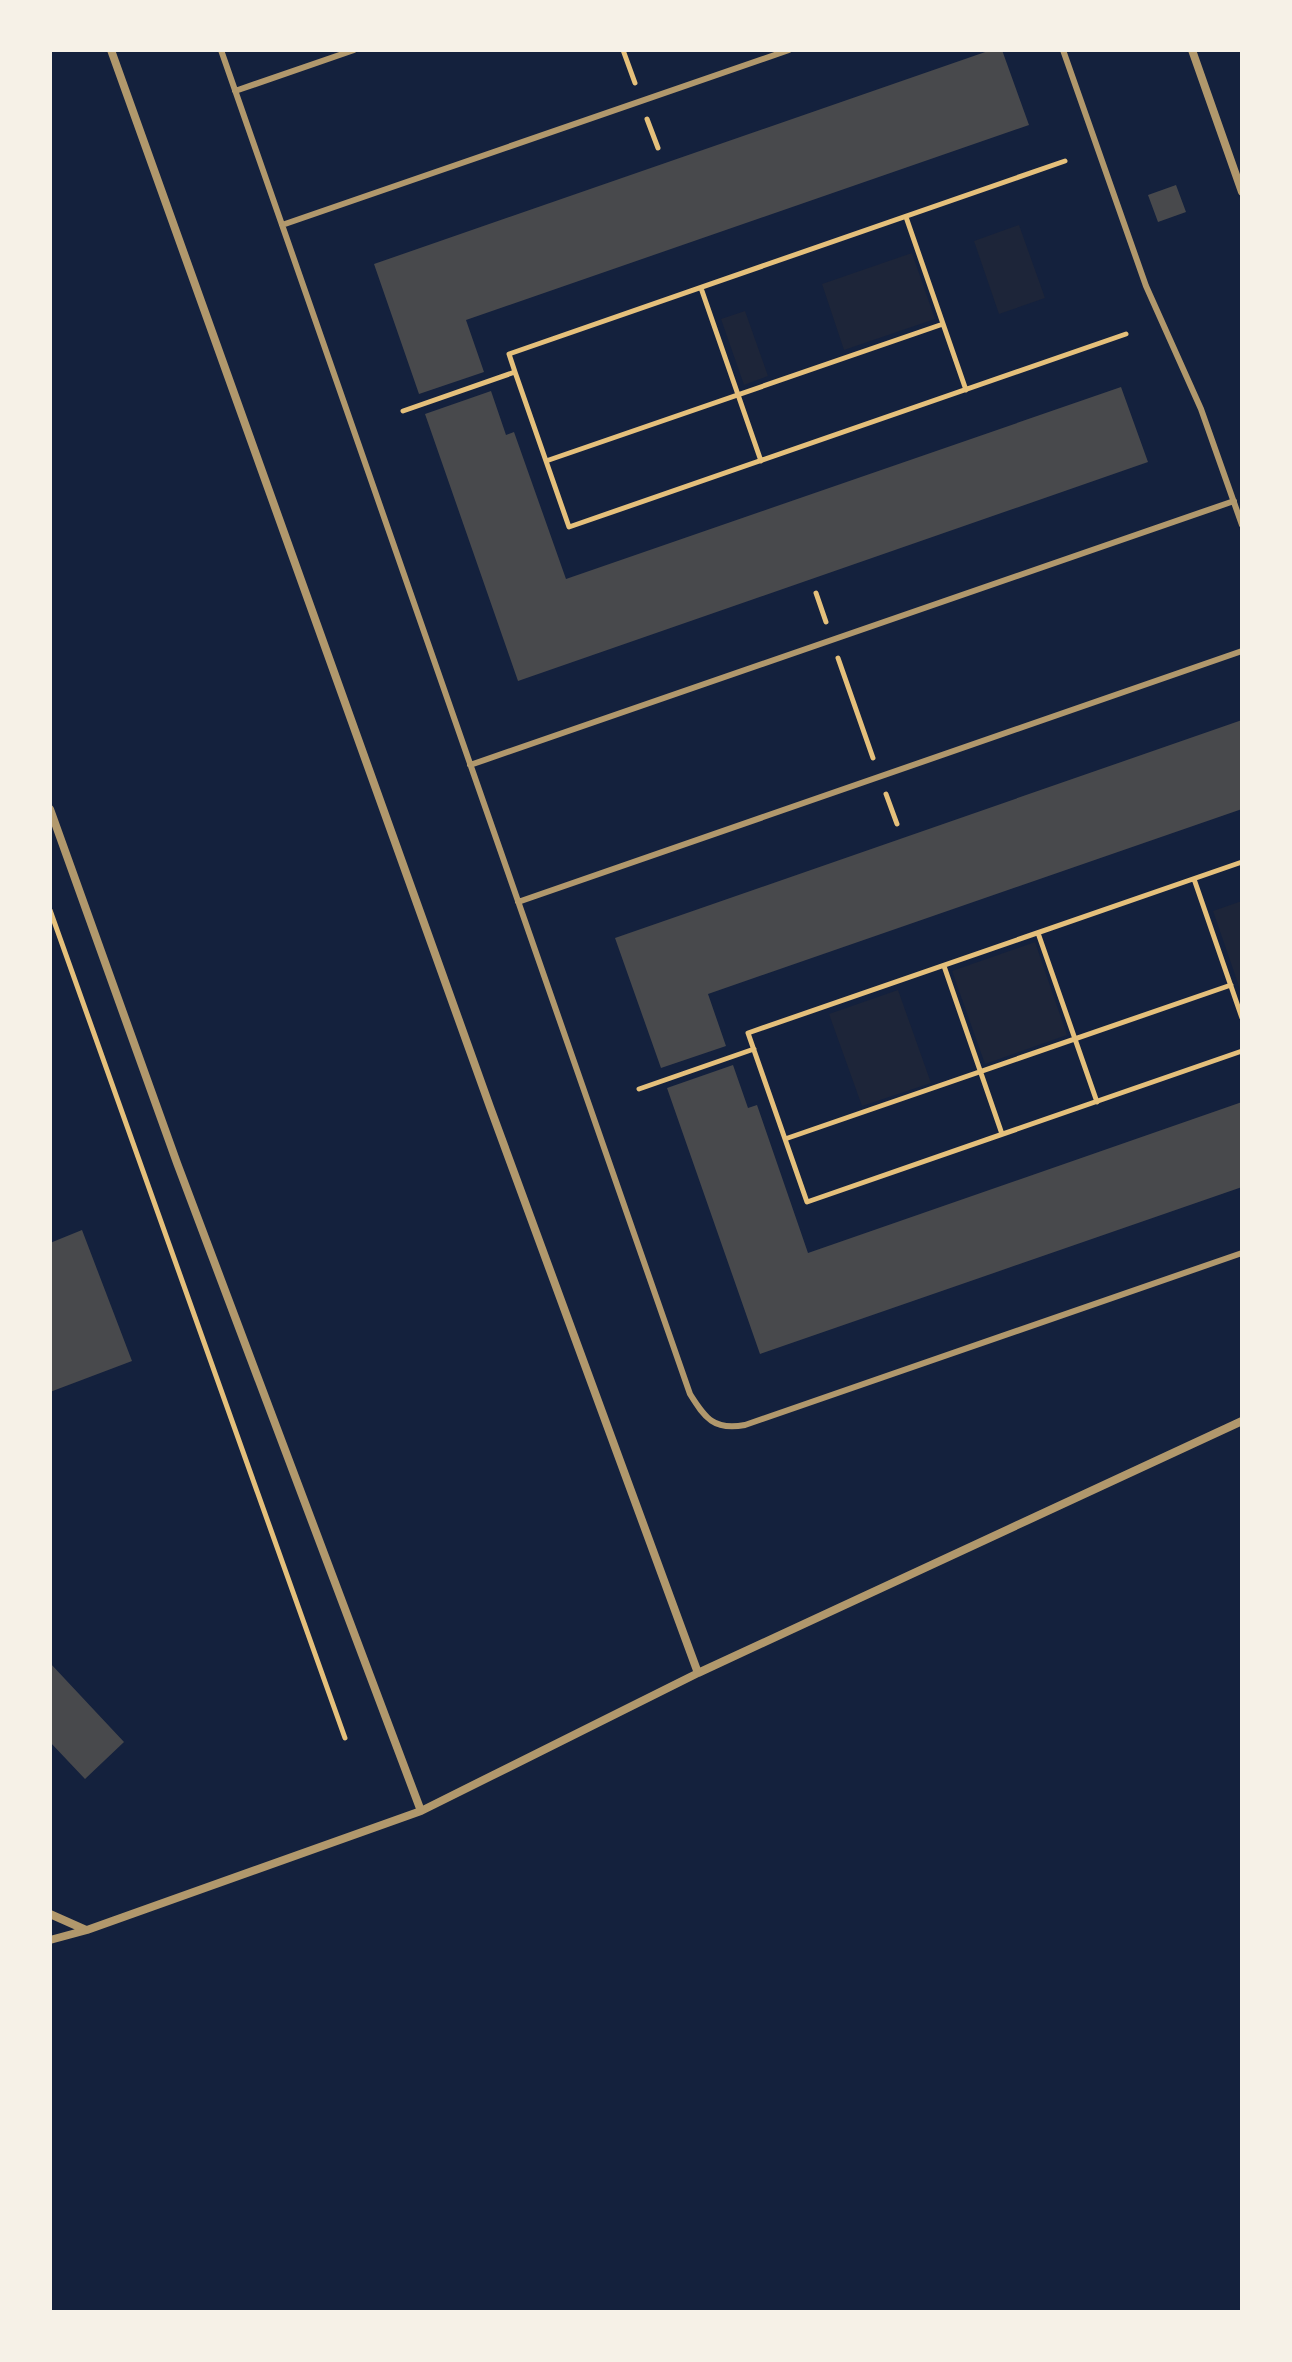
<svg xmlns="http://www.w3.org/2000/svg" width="1292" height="2362" viewBox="0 0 1292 2362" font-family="Commissioner,sans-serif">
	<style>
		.green { fill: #1d2539 }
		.building { fill: #48494c }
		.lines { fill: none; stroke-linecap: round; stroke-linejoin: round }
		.path { stroke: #e5c07b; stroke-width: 5 }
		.service { stroke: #b1986c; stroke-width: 6 }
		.minor { stroke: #b1986c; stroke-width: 8 }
	</style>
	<rect width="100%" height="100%" fill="#14213d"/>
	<path class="green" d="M1019,225L1045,298L999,314L974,241Z
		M912,253L935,319L844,350L822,284Z
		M745,311L768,376L744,385L721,319Z
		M1242,901V995L1213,911Z
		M1035,942L1067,1035L985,1064L952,971Z
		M898,990L931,1083L862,1106L829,1014Z"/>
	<path class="building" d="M991,50H1002L1029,125L466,320L484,372L419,394L374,264Z
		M1176,185L1186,212L1158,222L1148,195Z
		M1121,387L1148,462L518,681L425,414L491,391L506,435L514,432L566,579Z
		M1242,720V809L708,994L726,1046L661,1068L615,938Z
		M733,1065L748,1108L757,1105L808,1253L1242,1102V1187L760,1354L667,1088Z
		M82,1230L132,1361L50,1392V1243Z
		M50,1663L124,1742L85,1779L50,1742Z"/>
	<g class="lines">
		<path class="path" d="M623,50L635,83
			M647,119L658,148
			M1065,161L509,354L515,372L569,527L1126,334
			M906,217L966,390
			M701,288L761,461
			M403,411L515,372
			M546,461L943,324
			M816,593L826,622
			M838,658L873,758
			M886,794L897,824
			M1242,862L748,1033L807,1202L1242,1051
			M1194,879L1242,1018
			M50,910L345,1738
			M1038,933L1097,1102
			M944,966L1002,1134
			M639,1089L754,1049
			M785,1139L1231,985"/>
		<path class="service" d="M221,50L690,1394C705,1418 714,1431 745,1425L1242,1253
			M1063,50L1146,286L1201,409L1242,525
			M235,91L354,50
			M282,225L789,50
			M470,765L1234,501
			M518,902L1242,651"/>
		<path class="minor" d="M111,50L490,1107L698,1673
			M1192,50L1242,192
			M50,809L177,1163L421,1811
			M50,1914L86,1930
			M50,1940L87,1930L421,1811L698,1673L1242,1421"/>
	</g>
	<rect width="1292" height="2362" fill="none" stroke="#f6f1e7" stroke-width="104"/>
</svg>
